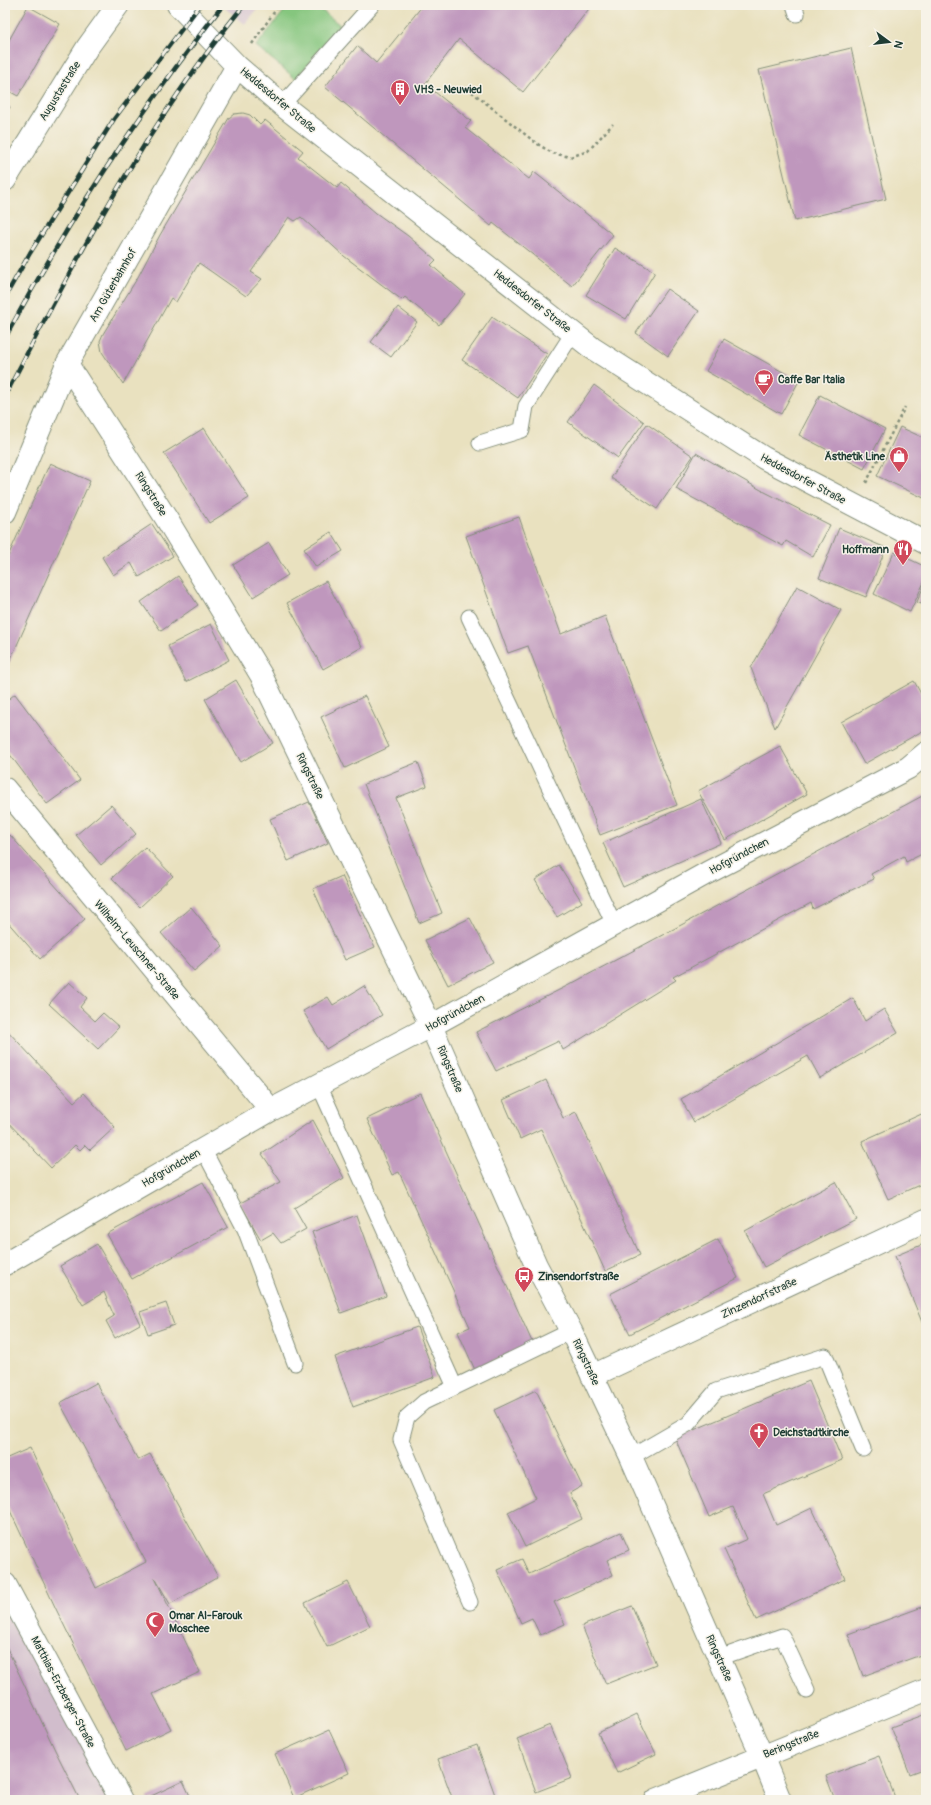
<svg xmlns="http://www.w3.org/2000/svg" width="931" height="1805" viewBox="0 0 931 1805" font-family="Pangolin,sans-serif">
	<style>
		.industrial { fill: #d1bdcc }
		.green { fill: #85c67e; stroke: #528259 }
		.building { fill: #bf97bd }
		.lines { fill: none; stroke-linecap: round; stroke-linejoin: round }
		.lane-casing { stroke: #848f7a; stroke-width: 17 }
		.street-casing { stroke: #848f7a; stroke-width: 24 }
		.path { stroke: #848f7a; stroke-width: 2.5; stroke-dasharray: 3 3; stroke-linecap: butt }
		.lane { stroke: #fff; stroke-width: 15 }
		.street { stroke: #fff; stroke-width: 22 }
		.rail-casing { stroke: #1f3d34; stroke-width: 4.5 }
		.rail { stroke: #f7f3e8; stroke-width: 3; stroke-dasharray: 9; stroke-linecap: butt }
		.labels { text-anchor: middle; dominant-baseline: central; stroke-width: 3; stroke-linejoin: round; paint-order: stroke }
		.poi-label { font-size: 11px; font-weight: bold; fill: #1f3d34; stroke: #f7f3e8; text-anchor: start }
		.street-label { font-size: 11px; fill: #1f3d34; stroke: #f7f3e8 }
	</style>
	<rect width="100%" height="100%" fill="#f7f3e8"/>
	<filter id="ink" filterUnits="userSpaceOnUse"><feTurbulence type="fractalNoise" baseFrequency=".025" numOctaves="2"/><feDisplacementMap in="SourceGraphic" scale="8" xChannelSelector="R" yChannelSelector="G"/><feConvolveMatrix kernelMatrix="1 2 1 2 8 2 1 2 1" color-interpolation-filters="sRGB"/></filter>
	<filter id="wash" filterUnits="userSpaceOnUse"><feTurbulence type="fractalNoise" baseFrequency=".012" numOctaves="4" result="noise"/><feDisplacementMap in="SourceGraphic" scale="16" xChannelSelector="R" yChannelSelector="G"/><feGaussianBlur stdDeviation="0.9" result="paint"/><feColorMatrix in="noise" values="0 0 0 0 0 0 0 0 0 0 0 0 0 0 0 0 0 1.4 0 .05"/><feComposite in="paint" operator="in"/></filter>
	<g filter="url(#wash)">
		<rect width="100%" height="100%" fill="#e9e1bf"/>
		<path class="industrial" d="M221,5H261L245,24Z
			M5,1584L121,1800H5Z"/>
		<path class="green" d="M289,5H315L340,25L296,79L256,46Z"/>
		<g id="blocks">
			<path class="building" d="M423,5H592L523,92L459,39L425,84L471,121L465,128L529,179L534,172L613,235L572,286L493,223L491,226L325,87L357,46L376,63Z
				M28,6L60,24L18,96L5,89V40L8,42Z
				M851,48L886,199L795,221L759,70Z
				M5,104L10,107L5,115Z
				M243,113L250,115L260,125L265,120L303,151L298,157L337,188L341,183L376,213L408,236L436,260L431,265L465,294L439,325L405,297L402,300L344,256L301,217L295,221L289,217L251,272L262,279L246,296L199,263L176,302L171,298L123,384L102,352L100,341L103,334L138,277L160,235L229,118L234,114Z
				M615,248L655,272L626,319L586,295Z
				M667,289L699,311L668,356L636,333Z
				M398,307L417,322L391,357L371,342Z
				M492,317L547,354L518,398L462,360Z
				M724,339L799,381L781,414L706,371Z
				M594,385L644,422L618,458L568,422Z
				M820,395L885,429L864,469L799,435Z
				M647,424L693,456L657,509L611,478Z
				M900,427L926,439V499L877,476Z
				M204,428L249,498L209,523L164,453Z
				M696,453L761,490L830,525L813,557L786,541L783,546L676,489Z
				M50,463L90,481L5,672V563Z
				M519,517L561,634L605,616L677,805L600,835L528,646L508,653L466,536Z
				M152,524L173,556L139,577L131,563L113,575L102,557Z
				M839,528L886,548L866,597L819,578Z
				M331,532L343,551L316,567L304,549Z
				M269,543L288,575L253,597L233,565Z
				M894,552L926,567V578L910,612L874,594Z
				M178,576L198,605L161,631L141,602Z
				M326,581L362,647L323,669L287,603Z
				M926,581V606L917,602Z
				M797,586L841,610L775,728L751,668Z
				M211,624L229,660L186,682L168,646Z
				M236,680L273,743L241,762L205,699Z
				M914,681L926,703V729L864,764L841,722Z
				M15,694L80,780L47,804L5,748V702Z
				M365,696L389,747L345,768L321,717Z
				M780,746L807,794L725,840L698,791Z
				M418,762L427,786L396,798L442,913L419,923L364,784Z
				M926,794V852L906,862L904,856L871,874L874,879L813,909L811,903L673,977L676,980L563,1050L559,1041L496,1071L476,1032L569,985Z
				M701,799L721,843L623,887L603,843Z
				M309,802L328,843L288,861L270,819Z
				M111,805L136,834L101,865L76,835Z
				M10,835L85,919L40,959L5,919V840Z
				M145,847L173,876L140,907L112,878Z
				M559,865L582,902L557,917L535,880Z
				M342,876L375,947L345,960L313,889Z
				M191,907L223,946L194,971L161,933Z
				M470,918L493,962L448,985L425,940Z
				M69,982L87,998L80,1007L95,1021L103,1013L119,1027L98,1049L49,1004Z
				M364,986L382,1015L326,1049L303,1011L328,997L333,1005Z
				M853,998L865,1021L884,1009L898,1033L820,1078L808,1056L694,1122L681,1099Z
				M5,1028L74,1102L84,1093L115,1127L90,1150L85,1145L80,1150L75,1145L51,1168L5,1119Z
				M546,1080L563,1118L576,1112L640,1255L605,1271L541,1129L520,1139L503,1100Z
				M420,1093L533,1344L475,1370L458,1332L470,1327L399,1172L392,1175L367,1119Z
				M926,1112V1182L888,1199L862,1141Z
				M313,1120L344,1178L294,1208L306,1229L281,1243L273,1233L261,1240L240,1203L281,1182L262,1154Z
				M203,1182L228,1227L132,1279L107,1234Z
				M836,1182L856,1219L764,1267L745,1231Z
				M357,1215L386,1296L341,1313L312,1232Z
				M718,1239L738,1278L630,1334L610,1294Z
				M926,1243V1332L895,1256Z
				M97,1244L120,1283L140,1324L115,1338L106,1321L114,1316L104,1292L83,1305L60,1266Z
				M166,1303L174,1325L148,1334L140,1312Z
				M417,1327L435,1377L353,1407L335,1357Z
				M809,1381L842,1460L763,1494L776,1525L812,1508L845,1579L756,1620L724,1549L747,1539L733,1507L709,1517L675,1438Z
				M96,1383L138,1460L150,1454L218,1577L170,1604L155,1578L200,1672L153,1694L171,1729L126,1751L56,1609L5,1500V1459L30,1448L96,1588L146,1562L60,1403Z
				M926,1386V1400L922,1388Z
				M536,1390L582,1486L570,1493L582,1519L525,1547L508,1512L536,1498L494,1410Z
				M621,1532L629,1550L607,1560L613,1575L554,1602L565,1624L540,1635L532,1618L521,1623L497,1570L522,1559L529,1574Z
				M348,1582L370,1626L327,1647L305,1603Z
				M632,1606L656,1664L606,1684L582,1626Z
				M925,1606L926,1653L863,1676L848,1634Z
				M5,1644L55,1750L80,1800H5Z
				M637,1714L656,1754L617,1773L598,1733Z
				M926,1714V1768L910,1774L891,1727Z
				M550,1725L572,1778L536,1792L517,1739Z
				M329,1730L349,1773L294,1798L275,1754Z
				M477,1745L495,1795L483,1800H453L438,1759Z
				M879,1756L896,1800H835L826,1776Z
				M183,1781L192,1800H148L147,1798Z"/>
		</g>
	</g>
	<g filter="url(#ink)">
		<use href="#blocks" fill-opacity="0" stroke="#848f7a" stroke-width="1"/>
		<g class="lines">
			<g class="lane-casing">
				<path id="lane" d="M794,5L797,14
					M282,105L372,5
					M480,443L522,430L526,406L573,333
					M469,617L614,924
					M319,1085L455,1387
					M203,1149L245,1229L295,1363
					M631,1457L688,1424L716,1391L825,1356L863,1449
					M470,1602L401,1440L407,1417L424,1402L571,1331
					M719,1658L782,1636L807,1690"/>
			</g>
			<g class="street-casing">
				<path id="street" d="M178,5L237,66L282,105L592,348L764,458L926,543
					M5,180L87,48L118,5
					M67,364L166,518L261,675L431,1026L536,1265L571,1331L631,1457L762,1756L780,1800
					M5,512L67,364L237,66
					M5,789L271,1110
					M5,1264L271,1110L431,1026L707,873L908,768L926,753
					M592,1376L926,1220
					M5,1584L121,1800
					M656,1800L926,1690"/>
			</g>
			<path class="path" d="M252,44L279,5
				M467,88L536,143L552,153L570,157L588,151L613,124
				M866,483L905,407"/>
			<use href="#lane" class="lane"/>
			<use href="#street" class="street"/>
			<g class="rail-casing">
				<path id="rail" d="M5,297L30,253L114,119L200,5
					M5,338C68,221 141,110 223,5
					M5,396C75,260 147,124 244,5"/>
			</g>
			<use href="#rail" class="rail"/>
		</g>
	</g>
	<defs>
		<g id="building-pin" transform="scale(1)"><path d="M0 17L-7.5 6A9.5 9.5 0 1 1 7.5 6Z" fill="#d1495b" stroke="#f7f3e8"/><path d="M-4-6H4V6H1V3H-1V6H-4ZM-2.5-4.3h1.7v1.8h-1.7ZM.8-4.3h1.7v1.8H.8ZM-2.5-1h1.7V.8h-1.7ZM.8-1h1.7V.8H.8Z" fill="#fff"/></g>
		<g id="cafe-pin" transform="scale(1)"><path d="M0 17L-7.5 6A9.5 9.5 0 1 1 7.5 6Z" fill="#d1495b" stroke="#f7f3e8"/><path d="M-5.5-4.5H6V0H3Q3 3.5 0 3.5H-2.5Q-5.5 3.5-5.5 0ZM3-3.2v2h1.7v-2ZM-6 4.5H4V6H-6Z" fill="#fff"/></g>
		<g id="shop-pin" transform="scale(1)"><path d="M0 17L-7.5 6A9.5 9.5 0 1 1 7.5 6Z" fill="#d1495b" stroke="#f7f3e8"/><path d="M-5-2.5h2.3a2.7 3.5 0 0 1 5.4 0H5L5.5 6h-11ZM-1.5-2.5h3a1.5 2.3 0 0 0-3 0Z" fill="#fff"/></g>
		<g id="restaurant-pin" transform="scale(1)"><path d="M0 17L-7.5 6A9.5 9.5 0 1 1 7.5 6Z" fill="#d1495b" stroke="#f7f3e8"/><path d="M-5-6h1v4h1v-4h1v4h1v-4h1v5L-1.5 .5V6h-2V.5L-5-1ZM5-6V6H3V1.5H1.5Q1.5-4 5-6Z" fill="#fff"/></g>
		<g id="bus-pin" transform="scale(1)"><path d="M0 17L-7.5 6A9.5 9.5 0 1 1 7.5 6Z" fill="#d1495b" stroke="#f7f3e8"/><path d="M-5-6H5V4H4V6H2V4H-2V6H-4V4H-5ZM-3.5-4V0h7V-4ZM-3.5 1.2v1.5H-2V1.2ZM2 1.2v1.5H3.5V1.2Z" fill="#fff"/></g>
		<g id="church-pin" transform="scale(1)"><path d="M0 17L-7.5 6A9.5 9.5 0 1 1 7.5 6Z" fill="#d1495b" stroke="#f7f3e8"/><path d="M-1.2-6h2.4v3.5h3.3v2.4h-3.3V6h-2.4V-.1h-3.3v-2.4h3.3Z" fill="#fff"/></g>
		<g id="mosque-pin" transform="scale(1)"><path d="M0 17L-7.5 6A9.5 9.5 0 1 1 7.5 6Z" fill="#d1495b" stroke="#f7f3e8"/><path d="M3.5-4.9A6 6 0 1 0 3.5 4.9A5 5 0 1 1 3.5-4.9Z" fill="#fff"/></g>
	</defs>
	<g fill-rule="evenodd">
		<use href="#building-pin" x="400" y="89"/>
		<use href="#cafe-pin" x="764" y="379"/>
		<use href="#shop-pin" x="899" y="456"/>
		<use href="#restaurant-pin" x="903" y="549"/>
		<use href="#bus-pin" x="524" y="1276"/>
		<use href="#church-pin" x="759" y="1432"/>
		<use href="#mosque-pin" x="155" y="1621"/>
	</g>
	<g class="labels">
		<g class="poi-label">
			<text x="414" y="89">VHS - Neuwied</text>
			<text x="778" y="379">Caffe Bar Italia</text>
			<text x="885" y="456" text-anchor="end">Ästhetik Line</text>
			<text x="889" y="549" text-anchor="end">Hoffmann</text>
			<text x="538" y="1276">Zinsendorfstraße</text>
			<text x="773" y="1432">Deichstadtkirche</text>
			<text x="169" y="1615">Omar Al-Farouk<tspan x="169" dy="13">Moschee</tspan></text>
		</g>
		<g class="street-label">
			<text transform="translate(60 91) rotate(-58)">Augustastraße</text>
			<text transform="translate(278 100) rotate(40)">Heddesdorfer Straße</text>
			<text transform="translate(113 285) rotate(-60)">Am Güterbahnhof</text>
			<text transform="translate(532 301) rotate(38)">Heddesdorfer Straße</text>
			<text transform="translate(803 479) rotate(28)">Heddesdorfer Straße</text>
			<text transform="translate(151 494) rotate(58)">Ringstraße</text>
			<text transform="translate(310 776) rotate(64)">Ringstraße</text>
			<text transform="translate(739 856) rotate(-28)">Hofgründchen</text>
			<text transform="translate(137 950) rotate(50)">Wilhelm-Leuschner-Straße</text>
			<text transform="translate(455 1013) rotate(-29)">Hofgründchen</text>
			<text transform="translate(450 1069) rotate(67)">Ringstraße</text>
			<text transform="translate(171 1168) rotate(-30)">Hofgründchen</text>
			<text transform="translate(759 1298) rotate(-25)">Zinzendorfstraße</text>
			<text transform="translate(586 1362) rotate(65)">Ringstraße</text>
			<text transform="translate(719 1658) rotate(66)">Ringstraße</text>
			<text transform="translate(63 1692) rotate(62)">Matthias-Erzberger-Straße</text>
			<text transform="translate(791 1744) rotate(-22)">Beringstraße</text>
		</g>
	</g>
	<rect width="931" height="1805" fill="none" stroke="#f7f3e8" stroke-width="20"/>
	<g transform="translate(889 42) rotate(105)" stroke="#f7f3e8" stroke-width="3" paint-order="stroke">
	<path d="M0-3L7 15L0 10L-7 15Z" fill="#1f3d34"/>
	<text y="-6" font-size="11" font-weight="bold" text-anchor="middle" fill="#1f3d34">N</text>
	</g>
</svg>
